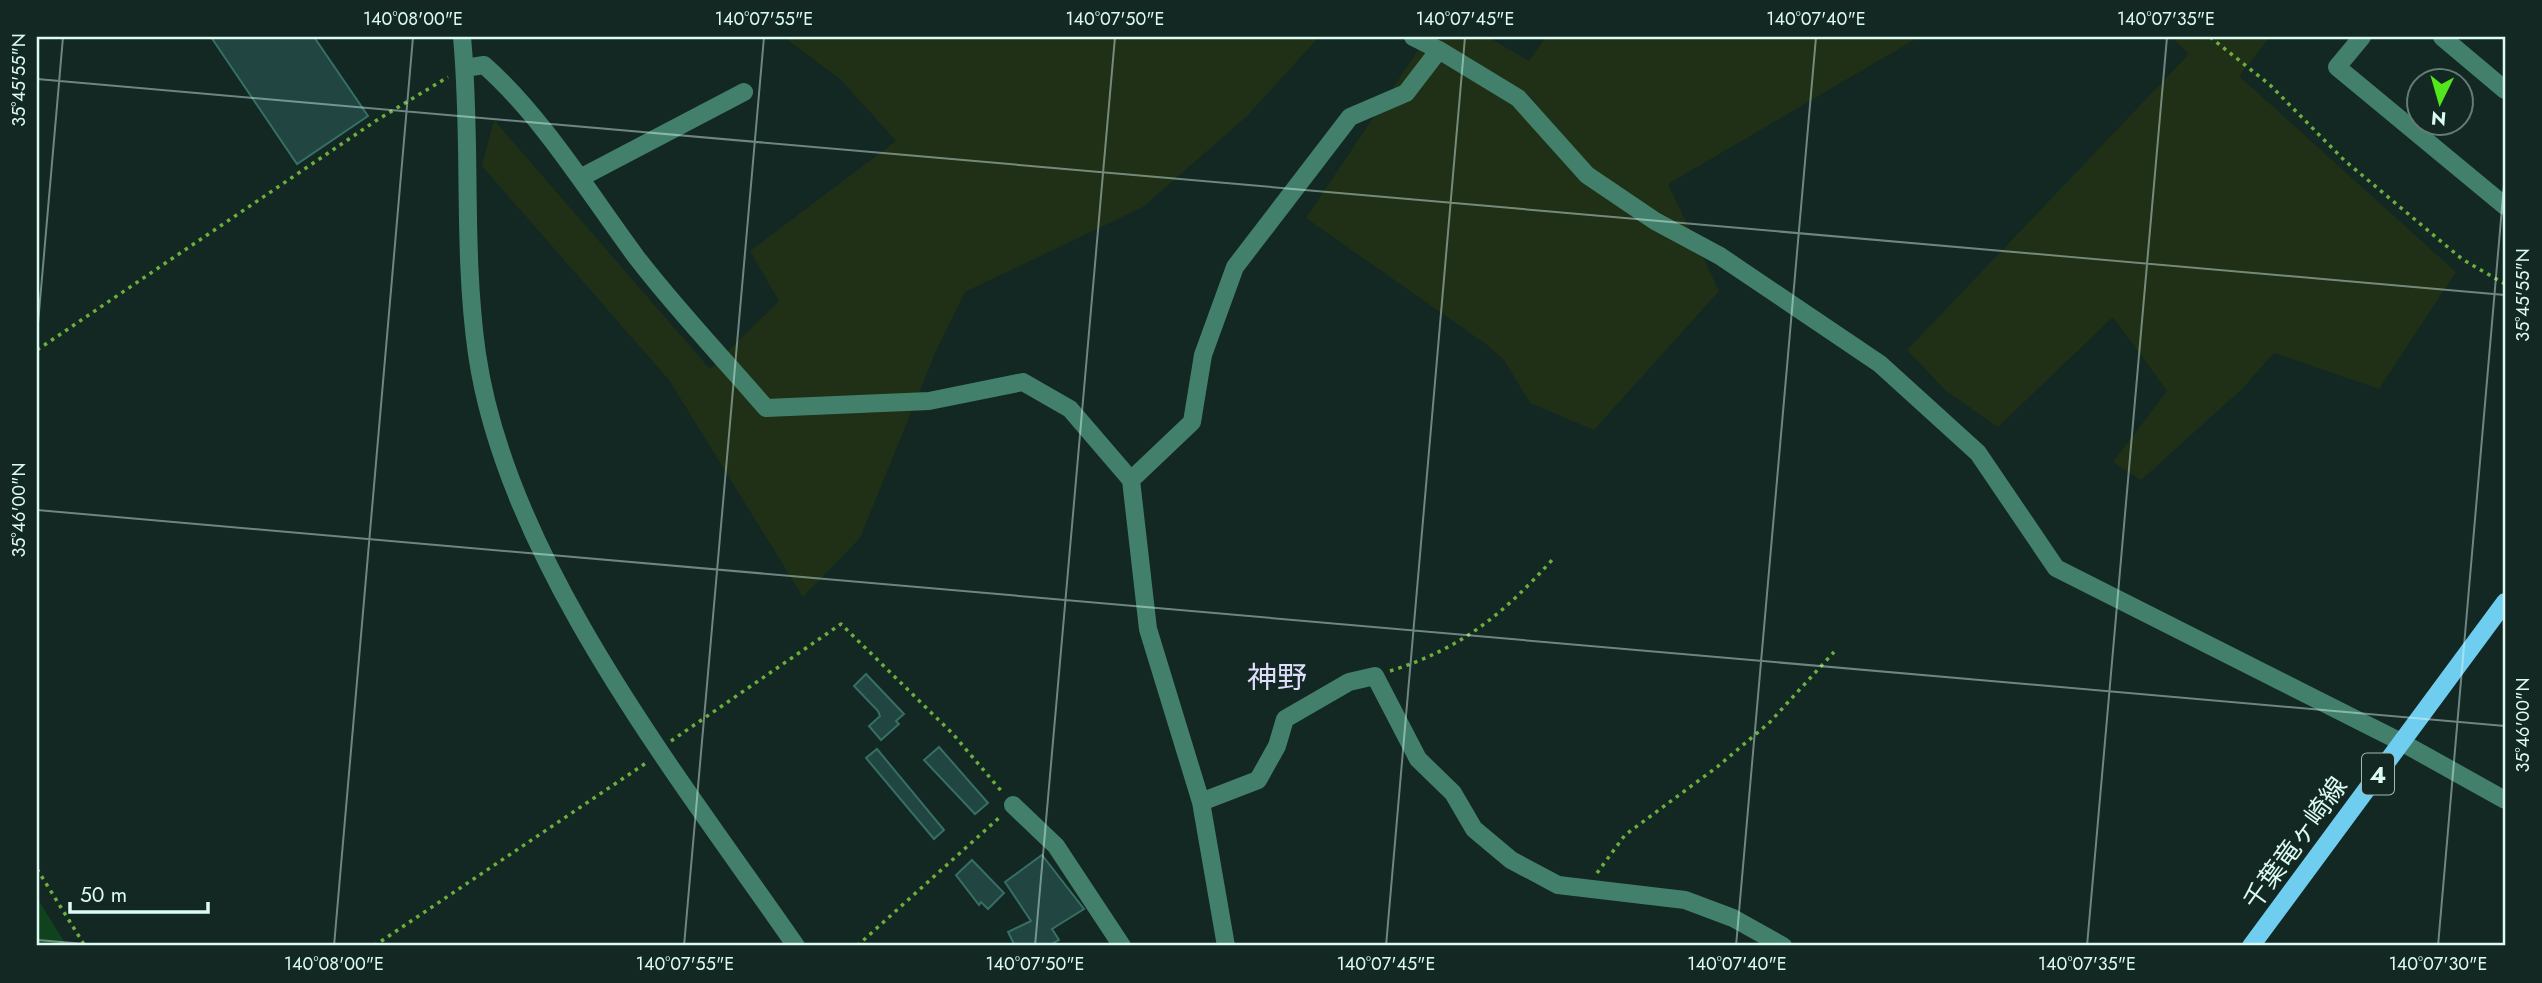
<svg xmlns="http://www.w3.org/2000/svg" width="2542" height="983" viewBox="0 0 2542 983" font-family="Jost,'Noto Sans JP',sans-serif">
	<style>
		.green { fill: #203016 }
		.water { fill: #10421e }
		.building { fill: #214540; stroke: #356f65; stroke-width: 2 }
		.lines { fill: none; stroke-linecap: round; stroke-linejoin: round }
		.path { stroke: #6dae3d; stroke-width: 3.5; stroke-dasharray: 3.5 5; stroke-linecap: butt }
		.minor { stroke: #43806c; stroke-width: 18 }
		.major { stroke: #6fceef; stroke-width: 18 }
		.ticks { fill: none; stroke: #dcfbf3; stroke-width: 2; stroke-opacity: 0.45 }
		.labels { text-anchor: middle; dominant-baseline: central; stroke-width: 6; stroke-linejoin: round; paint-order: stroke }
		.shield { fill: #132723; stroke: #a0bbb5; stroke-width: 2 }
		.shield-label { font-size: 24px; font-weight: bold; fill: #dcfbf3 }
		.street-label { font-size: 26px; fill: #dcfbf3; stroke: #132723 }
		.quarter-label { font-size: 30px; fill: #dedefb; stroke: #132723 }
		.neatline { fill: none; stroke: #dcfbf3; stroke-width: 2.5 }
		.ticks-label { font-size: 18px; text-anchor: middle; fill: #dcfbf3 }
	</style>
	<rect width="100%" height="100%" fill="#132723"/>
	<path class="green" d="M784,37H1319L1246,117L1143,207L965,292L936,351L860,538L803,597L669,380L482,166L494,120L710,369L779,301L750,251L896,141L840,79Z
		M1427,37H1488L1529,61L1546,37H1919L1668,184L1719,291L1594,430L1530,403L1504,360L1487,345L1306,218Z
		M2171,37H2270L2239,76L2456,272L2379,389L2274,353L2242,389L2141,480L2113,462L2167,391L2113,317L1998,427L1946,391L1907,350L2189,54Z"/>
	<path class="water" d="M37,898L67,946H37Z"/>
	<path class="building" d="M211,37H314L368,116L297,164Z
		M866,674L904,714L896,721L899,724L881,740L869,726L880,716L878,711L854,686Z
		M939,747L988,803L975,814L924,760Z
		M877,749L944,830L934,839L866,758Z
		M1042,855L1084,909L1052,929L1059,940L1048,946H1015L1008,932L1031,921L1005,882Z
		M972,860L1004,893L988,909L981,902L979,905L956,875Z"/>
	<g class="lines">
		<path class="path" d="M2210,37L2270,85L2344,160L2462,259L2505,284
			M37,350L377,120L448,77
			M1390,671C1463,648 1503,614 1553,559
			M671,741L841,624L953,734L1003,793
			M37,869L85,946
			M1597,873L1625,835L1717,767L1770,722L1834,652
			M374,946L646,763
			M857,946L1001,816"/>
		<path class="minor" d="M462,37C472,142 462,249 477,354C507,561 679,777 796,946
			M2362,37L2337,67L2505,206
			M2442,37L2505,90
			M1439,50L1518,98L1587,175L1655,221L1720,256L1880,364L1978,453L2056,568L2401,742L2505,800
			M465,68L484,65C542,116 591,196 637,258C677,310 723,358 766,408L929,401L1023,382L1070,409L1131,480
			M580,178L744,92
			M1201,802L1258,780L1277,746L1285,719L1349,682L1375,676L1418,759L1453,793L1474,829L1511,860L1558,885L1685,900L1733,918L1783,946
			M1013,805L1056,846L1122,946
			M1226,946L1201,802L1148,629L1131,480L1192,422L1203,355L1235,267L1350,117L1406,93L1439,50L1413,37"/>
		<path class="major" d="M2251,946L2505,602"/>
	</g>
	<path class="ticks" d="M37,79L2505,295M37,335L63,37M37,510L2505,726M37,940L110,946M334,946L413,37M684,946L764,37M1035,946L1115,37M1386,946L1465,37M1736,946L1816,37M2087,946L2167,37M2438,946L2505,173"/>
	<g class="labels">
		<rect class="shield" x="2362" y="753.5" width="32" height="41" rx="5"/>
		<g class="shield-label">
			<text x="2378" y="774">4</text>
		</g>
		<g class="street-label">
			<text transform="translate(2295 843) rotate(-54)">千葉竜ヶ崎線</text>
		</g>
		<g class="quarter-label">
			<text x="1277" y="677">神野</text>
		</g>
	</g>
	<rect width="2542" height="983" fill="none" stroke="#132723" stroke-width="77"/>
	<g transform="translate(2440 102) rotate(185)"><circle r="33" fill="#132723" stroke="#637c76" stroke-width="2"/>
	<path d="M0-5L12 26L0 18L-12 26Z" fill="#52e61d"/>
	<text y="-10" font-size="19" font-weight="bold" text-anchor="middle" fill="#dcfbf3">N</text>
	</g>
	<path d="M70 902v10h138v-10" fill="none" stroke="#dcfbf3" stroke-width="3.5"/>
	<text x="80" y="902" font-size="21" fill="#dcfbf3" stroke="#132723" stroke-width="5" paint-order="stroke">50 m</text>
	<rect x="38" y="38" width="2466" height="906" class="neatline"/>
	<g class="ticks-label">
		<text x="413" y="25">140°08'00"E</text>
		<text x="764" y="25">140°07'55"E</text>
		<text x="1115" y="25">140°07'50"E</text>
		<text x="1465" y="25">140°07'45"E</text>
		<text x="1816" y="25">140°07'40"E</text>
		<text x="2166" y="25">140°07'35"E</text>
		<text transform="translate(19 80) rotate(-90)" y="6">35°45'55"N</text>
		<text transform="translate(2523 295) rotate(-90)" y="6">35°45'55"N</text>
		<text transform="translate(19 510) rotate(-90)" y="6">35°46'00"N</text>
		<text transform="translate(2523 725) rotate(-90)" y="6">35°46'00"N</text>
		<text x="334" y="970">140°08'00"E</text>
		<text x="685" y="970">140°07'55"E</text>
		<text x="1035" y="970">140°07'50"E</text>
		<text x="1386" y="970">140°07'45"E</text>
		<text x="1737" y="970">140°07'40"E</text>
		<text x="2087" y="970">140°07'35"E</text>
		<text x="2438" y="970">140°07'30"E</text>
	</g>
</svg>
